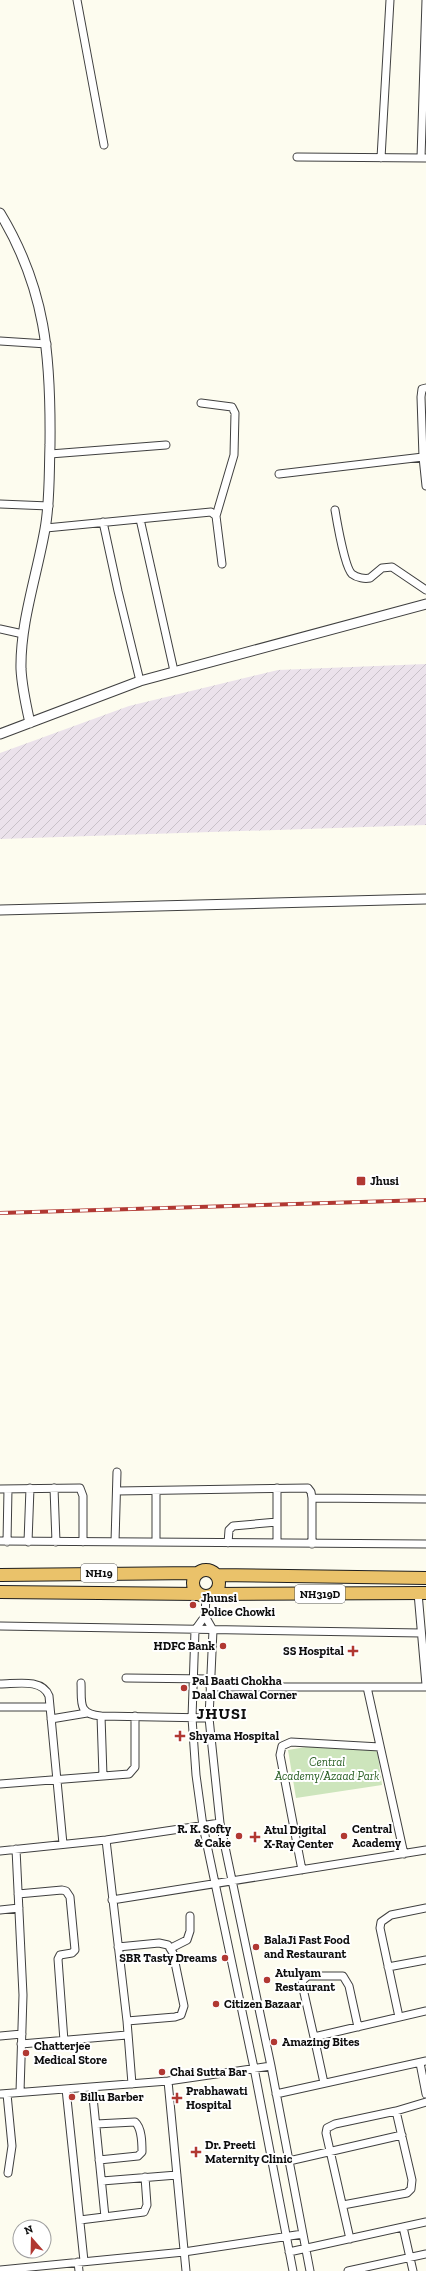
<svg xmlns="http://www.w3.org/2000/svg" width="426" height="2271" viewBox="0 0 426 2271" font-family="'Zilla Slab',serif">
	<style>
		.industrial { fill: url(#industrial-furrows) }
		.green { fill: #cde5bc }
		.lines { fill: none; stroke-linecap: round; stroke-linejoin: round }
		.minor-casing { stroke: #404040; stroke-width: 9 }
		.tertiary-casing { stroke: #404040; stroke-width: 11 }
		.trunk-casing { stroke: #1e1e1e; stroke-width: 14 }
		.minor { stroke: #fff; stroke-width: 7 }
		.tertiary { stroke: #fff; stroke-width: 9 }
		.trunk { stroke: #eac26a; stroke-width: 12 }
		.rail-casing { stroke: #b13832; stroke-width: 4 }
		.rail { stroke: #fff; stroke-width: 2.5; stroke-dasharray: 8; stroke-linecap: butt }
		.poi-dot { fill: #b13832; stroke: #fff; stroke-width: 1.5 }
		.labels { text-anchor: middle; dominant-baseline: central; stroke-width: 4; stroke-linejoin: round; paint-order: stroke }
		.shield { fill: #fff; stroke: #565656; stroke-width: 1 }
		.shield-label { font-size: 11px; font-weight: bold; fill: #0d0d0d }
		.poi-label { font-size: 12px; font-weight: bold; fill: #0d0d0d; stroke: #fff; text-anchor: start }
		.park-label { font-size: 12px; font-style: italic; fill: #2a5f24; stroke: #fff }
		.district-label { font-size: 16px; font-weight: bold; letter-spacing: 1px; fill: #0d0d0d; stroke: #fff }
	</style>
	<defs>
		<pattern id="industrial-furrows" width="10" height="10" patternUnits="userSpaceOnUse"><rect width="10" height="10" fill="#ebe2eb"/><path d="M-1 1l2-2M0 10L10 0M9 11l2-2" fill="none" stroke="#c8c1c8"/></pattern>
	</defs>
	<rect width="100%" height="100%" fill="#fdfcef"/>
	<path class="industrial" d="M426,664V825L0,839V753L129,706L278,670Z"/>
	<path class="green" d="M330,1743L377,1749L382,1785L296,1798L288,1750Z"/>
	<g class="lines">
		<g class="minor-casing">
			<path id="minor" d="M77,0L104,145
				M297,157L426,158
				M381,158L390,0
				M421,158L426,0
				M0,341L47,344
				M426,388L422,389L421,397L423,457L426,486
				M201,403L232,407L235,413L234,455L216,516
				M50,454L166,445
				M279,474L423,457
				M0,504L49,506
				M335,510C337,522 345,568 352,574C357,578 365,579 370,578L382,568L392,567L426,590
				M140,519L174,671
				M103,522L118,591L140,681
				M46,528L211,512L216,516L222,564
				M0,629L23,634
				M54,1488L56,1542
				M277,1488V1543
				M0,1489L80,1488L83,1496V1542
				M117,1491L308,1488L311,1492L312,1498V1544
				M312,1498L426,1499
				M0,1541L426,1544
				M7,1542L8,1489
				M28,1542L30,1488
				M115,1542L117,1472
				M156,1542V1491
				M228,1543L229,1530L233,1526L277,1522
				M418,1593L426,1685
				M206,1596L205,1616L195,1630L192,1718L196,1775L203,1826L254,2068L293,2271
				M205,1616L213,1630L209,1718L220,1823L271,2066L310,2271
				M0,1626L421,1633
				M126,1678L210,1679
				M81,1683C82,1702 77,1714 101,1716
				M0,1684C16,1684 42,1678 49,1696L63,1844
				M210,1687H426
				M367,1687L404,1854
				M0,1707H50
				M51,1719L87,1713
				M103,1776L101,1716L209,1718
				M0,1784L129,1774L135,1767V1716
				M106,1840L127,2021L132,2084
				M16,1849L23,1995L20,2092
				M0,1851L106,1840L220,1823
				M302,1870L280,1755L282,1746L291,1742L380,1747
				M18,1894L62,1890L66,1891L70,1897L75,1950L72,1953L60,1955L58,1959L64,2041
				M112,1900L426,1850
				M0,1910L19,1908
				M118,1947L159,1943L168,1945L173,1953L184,2006L181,2015L175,2017L127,2021
				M171,1948L187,1940L190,1931V1916
				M388,1967L426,1960
				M399,2017L380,1928L381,1922L391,1915L426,1908
				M0,2036L22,2034
				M314,2037L302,1984L303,1980L308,1976H343L349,1986L358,2027
				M21,2044L127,2035
				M420,2063L426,2094
				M168,2081L186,2271
				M324,2083L314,2037L426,2011
				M92,2087L105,2217
				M66,2089L84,2261
				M0,2094L168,2081L271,2066
				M7,2094L12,2146L8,2173
				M276,2094L426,2061
				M96,2124L135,2122C142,2128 142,2143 142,2152L138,2156L99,2160
				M289,2161L402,2135
				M102,2181L177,2175
				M343,2205L407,2193L411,2189L412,2180L396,2111
				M80,2220L144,2212L147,2205L145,2177
				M403,2227L413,2271
				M350,2239L326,2133L327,2128L335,2124L396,2111L426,2102
				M289,2252L426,2222
				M78,2262L79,2271
				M0,2270L184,2252L303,2234
				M348,2271L426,2254"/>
		</g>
		<g class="tertiary-casing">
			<path id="tertiary" d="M0,213C46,289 51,357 50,445C49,473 50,502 45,529C37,575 20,623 21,669C22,688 26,705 30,723
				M0,734L140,681L426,604
				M0,910L426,899"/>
		</g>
		<g class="trunk-casing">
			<path id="trunk" d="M193 1583a13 13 0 1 1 26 0a13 13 0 1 1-26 0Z
				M0,1575L198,1573
				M216,1575L426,1578
				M0,1592L198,1594
				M213,1594L426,1593"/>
		</g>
		<use href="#minor" class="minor"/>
		<use href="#tertiary" class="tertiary"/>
		<use href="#trunk" class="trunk"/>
		<g class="rail-casing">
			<path id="rail" d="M0,1213L426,1200"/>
		</g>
		<use href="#rail" class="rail"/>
	</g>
	<g class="poi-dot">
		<rect x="356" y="1176" width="10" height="10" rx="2"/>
		<circle cx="193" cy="1605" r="4"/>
		<circle cx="223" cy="1646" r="4"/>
		<path d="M351 1645h4v4h4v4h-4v4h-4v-4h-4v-4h4z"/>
		<circle cx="184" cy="1688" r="4"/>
		<path d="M178 1730h4v4h4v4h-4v4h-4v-4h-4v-4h4z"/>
		<circle cx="239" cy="1836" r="4"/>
		<circle cx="344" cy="1836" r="4"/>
		<path d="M253 1831h4v4h4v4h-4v4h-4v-4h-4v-4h4z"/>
		<circle cx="256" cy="1947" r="4"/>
		<circle cx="225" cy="1958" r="4"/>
		<circle cx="267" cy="1980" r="4"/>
		<circle cx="216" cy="2004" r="4"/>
		<circle cx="274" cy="2042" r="4"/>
		<circle cx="26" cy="2053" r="4"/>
		<circle cx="162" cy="2072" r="4"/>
		<circle cx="72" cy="2097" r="4"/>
		<path d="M175 2092h4v4h4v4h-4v4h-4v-4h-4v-4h4z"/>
		<path d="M194 2146h4v4h4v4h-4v4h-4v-4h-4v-4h4z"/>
	</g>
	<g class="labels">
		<g class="shield">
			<rect x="81" y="1564" width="36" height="18" rx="3"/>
			<rect x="295" y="1585" width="50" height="18" rx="3"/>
		</g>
		<g class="shield-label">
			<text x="99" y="1573">NH19</text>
			<text x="320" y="1594">NH319D</text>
		</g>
		<g class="poi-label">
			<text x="370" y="1181">Jhusi</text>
			<text x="201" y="1598">Jhunsi<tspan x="201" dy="14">Police Chowki</tspan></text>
			<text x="215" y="1646" text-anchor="end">HDFC Bank</text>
			<text x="344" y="1651" text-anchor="end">SS Hospital</text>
			<text x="192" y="1681">Pal Baati Chokha<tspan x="192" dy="14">Daal Chawal Corner</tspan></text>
			<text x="189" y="1736">Shyama Hospital</text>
			<text x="231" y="1829" text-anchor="end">R. K. Softy<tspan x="231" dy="14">&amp; Cake</tspan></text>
			<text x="352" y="1829">Central<tspan x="352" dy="14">Academy</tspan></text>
			<text x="264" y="1830">Atul Digital<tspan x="264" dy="14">X-Ray Center</tspan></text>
			<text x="264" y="1940">BalaJi Fast Food<tspan x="264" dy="14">and Restaurant</tspan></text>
			<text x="217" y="1958" text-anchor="end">SBR Tasty Dreams</text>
			<text x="275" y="1973">Atulyam<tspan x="275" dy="14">Restaurant</tspan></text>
			<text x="224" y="2004">Citizen Bazaar</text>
			<text x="282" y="2042">Amazing Bites</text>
			<text x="34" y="2046">Chatterjee<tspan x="34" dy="14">Medical Store</tspan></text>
			<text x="170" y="2072">Chai Sutta Bar</text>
			<text x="186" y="2091">Prabhawati<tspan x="186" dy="14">Hospital</tspan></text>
			<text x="80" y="2097">Billu Barber</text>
			<text x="205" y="2145">Dr. Preeti<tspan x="205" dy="14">Maternity Clinic</tspan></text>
		</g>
		<g class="park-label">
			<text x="327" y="1762">Central<tspan x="327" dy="14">Academy/Azaad Park</tspan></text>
		</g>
		<g class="district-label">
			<text x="222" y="1713">JHUSI</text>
		</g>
	</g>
	<g transform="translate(32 2239) rotate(340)"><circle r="19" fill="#ffffff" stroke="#9e9e9e"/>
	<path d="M0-3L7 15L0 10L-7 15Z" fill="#b13832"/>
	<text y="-6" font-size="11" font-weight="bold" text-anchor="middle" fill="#0d0d0d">N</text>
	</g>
</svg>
